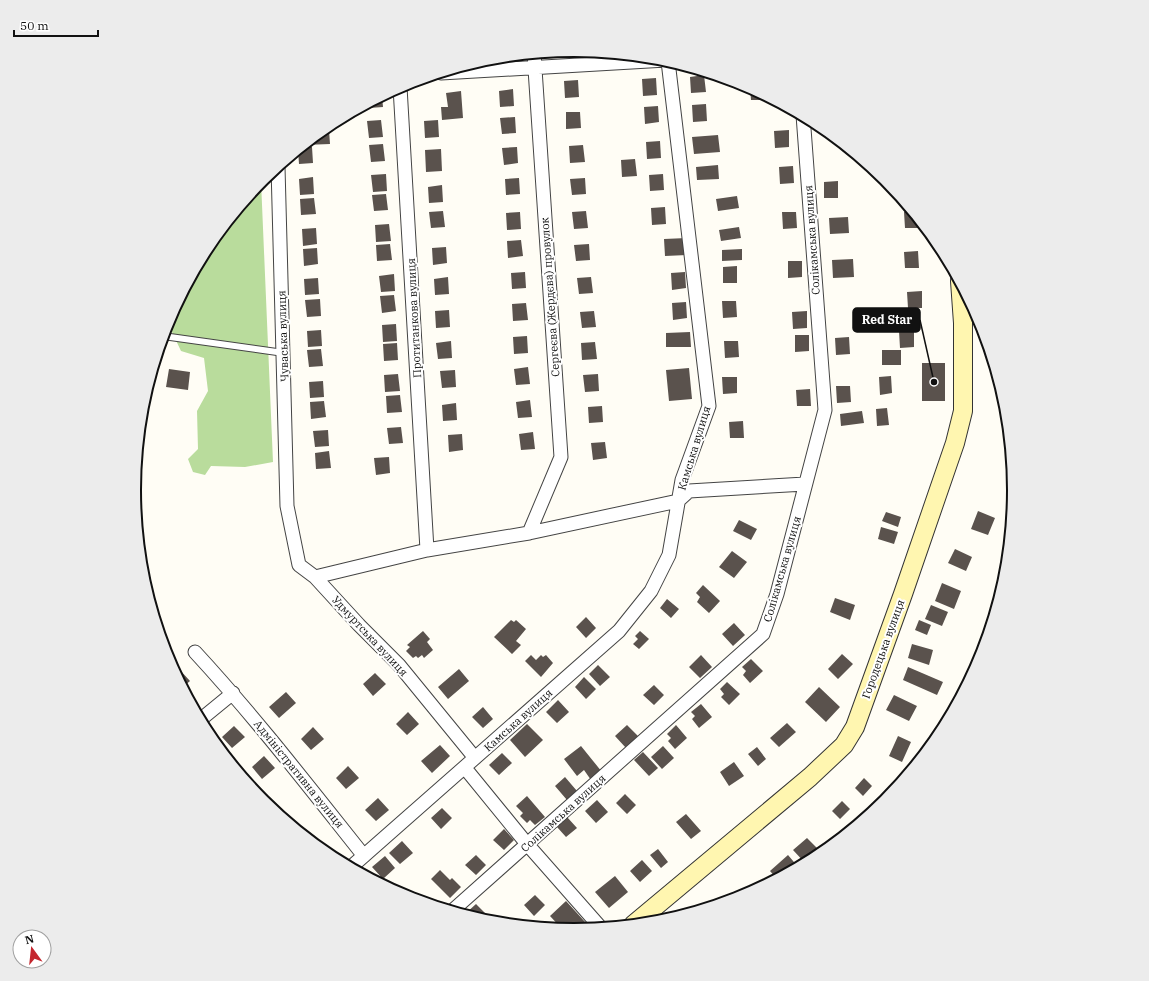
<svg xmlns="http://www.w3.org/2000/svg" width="1149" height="981" viewBox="0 0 1149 981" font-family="'IBM Plex Serif',serif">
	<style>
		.forest { fill: #b9dc9c }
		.building { fill: #5a524d }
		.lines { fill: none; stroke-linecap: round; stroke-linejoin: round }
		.lane-casing { stroke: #444; stroke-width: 8 }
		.street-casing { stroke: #444; stroke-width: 15 }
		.secondary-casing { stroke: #333; stroke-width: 20 }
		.lane { stroke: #fff; stroke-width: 6 }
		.street { stroke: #fff; stroke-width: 13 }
		.secondary { stroke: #fff6b0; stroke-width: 18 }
		.labels { text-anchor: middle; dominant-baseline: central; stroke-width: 4; stroke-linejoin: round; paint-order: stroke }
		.street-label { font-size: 11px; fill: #111; stroke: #fff }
		.rim { fill: none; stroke: #111; stroke-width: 2 }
		.leader { fill: none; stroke: #111; stroke-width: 1.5 }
		.callout-dot { fill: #111; stroke: #fff; stroke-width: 1.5 }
		.callout { fill: #111; stroke: #111; stroke-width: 1.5 }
		.callout-label { font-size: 12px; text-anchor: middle; font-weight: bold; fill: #fff }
	</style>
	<rect width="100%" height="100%" fill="#fffdf5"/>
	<path class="forest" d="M261,181L273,462L245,467L211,466L205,475L193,472L188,459L198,449L197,411L208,391L204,358L181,351L172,332L165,329L168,322L208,246Z"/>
	<path class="building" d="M704,75L706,92L691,93L690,77Z
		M656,78L657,95L643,96L642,79Z
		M578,80L579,97L565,98L564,81Z
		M750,87L765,95V100H751Z
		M513,89L514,106L500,107L499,91Z
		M461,91L463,118L442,120L441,107H448L446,93Z
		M382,96L383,107L369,108L368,104Z
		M706,104L707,121L693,122L692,105Z
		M658,106L659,122L645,124L644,107Z
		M566,112H580L581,128L566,129Z
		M515,117L516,133L502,134L500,118Z
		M381,120L383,137L369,138L367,121Z
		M438,120L439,137L425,138L424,121Z
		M323,130H329L330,144L304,145Z
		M789,130V147L775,148L774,131Z
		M718,135L720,152L694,154L692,137Z
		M660,141L661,158L647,159L646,142Z
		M383,144L385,161L371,162L369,145Z
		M583,145L585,162L570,163L569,146Z
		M302,147H312L313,163L299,164L298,150Z
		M517,147L518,163L504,165L502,148Z
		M441,149L442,171L426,172L425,150Z
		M635,159L637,176L622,177L621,160Z
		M718,165L719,179L697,180L696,167Z
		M793,166L794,183L780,184L779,167Z
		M386,174L387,191L373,192L371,175Z
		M663,174L664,190L650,191L649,175Z
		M313,177L314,194L300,195L299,179Z
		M519,178L520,194L506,195L505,179Z
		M585,178L586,194L572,195L570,179Z
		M838,181V198H824V182Z
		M442,185L443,202L429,203L428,187Z
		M386,194L388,210L374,211L372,195Z
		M737,196L739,208L718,211L716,199Z
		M314,198L316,214L301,215L300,199Z
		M665,207L666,224L652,225L651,208Z
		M443,211L445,227L431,228L429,212Z
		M586,211L588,228L574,229L572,212Z
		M913,211L919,219V228H905L904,212Z
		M520,212L521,229L507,230L506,213Z
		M782,212H796L797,228L783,229Z
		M848,217L849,233L830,234L829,218Z
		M389,224L391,241L376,242L375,225Z
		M739,227L741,238L721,241L719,230Z
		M316,228L317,244L303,246L302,229Z
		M687,238V255L665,256L664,239Z
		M521,240L523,256L508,258L507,241Z
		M390,244L392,260L377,261L376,245Z
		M589,244L590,260L576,261L574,245Z
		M446,247L447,263L433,265L432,248Z
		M317,248L318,264L304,266L303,249Z
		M742,249V260L722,261V250Z
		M918,251L919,268H905L904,252Z
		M853,259L854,277L833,278L832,260Z
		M788,261H802V277L788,278Z
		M737,266V283H723V267Z
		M525,272L526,288L512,289L511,273Z
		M685,272L686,288L672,290L671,273Z
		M394,274L395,291L381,292L379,276Z
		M448,277L449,294L435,295L434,279Z
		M591,277L593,293L579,294L577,278Z
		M318,278L319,294L305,295L304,279Z
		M922,291V308H908L907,292Z
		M394,295L396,311L382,313L380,296Z
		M320,299L321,316L307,317L305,300Z
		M722,301H736L737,317L723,318Z
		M686,302L687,318L673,320L672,303Z
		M526,303L528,320L513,321L512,304Z
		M449,310L450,327L436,328L435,311Z
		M594,311L596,327L582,328L580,312Z
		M807,311V328L793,329L792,312Z
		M396,324L397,341L383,342L382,325Z
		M321,330L322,346L308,347L307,331Z
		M914,330V347L900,348L899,331Z
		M690,332L691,347H666V333Z
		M795,335H809V351L795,352Z
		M527,336L528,353L514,354L513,337Z
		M849,337L850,354L836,355L835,338Z
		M451,341L452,358L438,359L436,343Z
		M724,341H738L739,357L725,358Z
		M595,342L597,359L582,360L581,343Z
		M397,343L398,360L384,361L383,344Z
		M321,349L323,366L309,367L307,350Z
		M882,350H901V365H882Z
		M922,363H945V401H922Z
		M528,367L530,384L516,385L514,369Z
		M689,368L692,399L669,401L666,370Z
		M169,369L190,372L188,390L166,387Z
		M455,370L456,387L442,388L440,371Z
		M398,374L400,391L385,392L384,375Z
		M598,374L599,391L585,392L583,375Z
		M891,376L892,393L880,395L879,377Z
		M722,377H737V393L723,394Z
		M323,381L324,397L310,398L309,382Z
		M836,386H850L851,402L837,403Z
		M810,389L811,406H797L796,390Z
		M400,395L402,412L387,413L386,396Z
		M530,400L532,417L518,418L516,402Z
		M324,401L326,417L311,419L310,402Z
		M456,403L457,420L443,421L442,405Z
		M602,406L603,422L589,423L588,407Z
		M887,408L889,425L877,426L876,409Z
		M862,411L864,423L841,426L840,414Z
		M743,421L744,438H730L729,422Z
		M401,427L403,443L389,444L387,428Z
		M328,430L329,446L315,447L313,431Z
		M533,432L535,449L521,450L519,434Z
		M462,434L463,450L449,452L448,435Z
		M605,442L607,458L593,460L591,443Z
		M329,451L331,468L316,469L315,453Z
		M389,457L390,473L376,475L374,458Z
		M978,511L995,518L988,535L971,529Z
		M886,512L901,517L898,527L882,521Z
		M739,520L757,529L751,540L733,531Z
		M881,527L898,532L894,544L878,539Z
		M955,549L972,557L966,571L948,563Z
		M732,551L747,562L734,578L719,567Z
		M942,583L961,591L954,609L935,601Z
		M703,585L720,601L709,613L697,602L700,597L696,593Z
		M835,598L855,605L850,620L830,612Z
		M667,599L679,609L671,618L660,608Z
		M931,605L948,612L942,626L925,619Z
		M586,617L596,628L586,638L576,627Z
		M511,620L514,622L516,620L526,629L516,641L521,645L512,654L494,637Z
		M919,620L931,625L927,635L915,630Z
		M734,623L745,635L733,646L722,634Z
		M423,631L430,639L427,642L433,650L424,658L422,655L418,658L416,656L413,658L406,651L410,647L407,645Z
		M640,631L649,639L639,649L633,644L638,639L635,636Z
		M912,644L933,650L929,665L908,658Z
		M842,654L853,664L838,679L828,669Z
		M531,655L536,660L541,655L543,657L546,655L553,663L541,677L525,661Z
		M701,655L712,667L700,678L689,667Z
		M751,659L763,671L750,683L743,675L746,671L742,667Z
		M598,665L610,677L600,686L589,674Z
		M908,667L943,682L937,695L903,680Z
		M179,669L190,681L183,687L175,673Z
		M459,669L469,681L448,699L438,687Z
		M375,673L386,684L373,696L363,684Z
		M584,677L596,689L586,699L575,687Z
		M727,682L740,694L729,705L721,697L724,694L720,689Z
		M654,685L664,695L654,705L643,695Z
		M819,687L840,707L826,722L805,702Z
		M286,692L296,703L279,718L269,707Z
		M894,695L917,706L909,721L886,710Z
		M558,700L569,712L557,723L546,712Z
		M701,704L712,717L699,728L692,719L695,716L691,712Z
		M483,707L493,719L483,728L472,717Z
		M408,712L419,724L407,735L396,724Z
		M787,723L796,732L779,747L770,738Z
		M527,724L543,740L525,757L510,740Z
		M627,725L638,736L626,748L615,736Z
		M676,725L687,738L675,749L668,741L671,738L667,734Z
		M234,726L245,737L232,748L222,737Z
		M313,727L324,739L311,750L301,739Z
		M898,736L911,742L902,762L889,756Z
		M440,745L450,756L432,773L421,761Z
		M581,746L602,772L591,780L584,770L577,776L564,759Z
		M663,746L674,758L662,769L651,757Z
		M757,747L766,759L758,766L748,754Z
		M643,752L658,768L649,776L634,760Z
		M502,753L512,763L499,775L489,765Z
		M264,756L275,768L262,779L252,767Z
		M734,762L744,776L729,786L720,772Z
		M348,766L359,778L346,789L336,778Z
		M565,777L577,791L567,800L555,786Z
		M864,778L872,786L863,796L855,788Z
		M625,794L636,805L627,814L616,803Z
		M527,796L545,817L535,825L530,820L527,823L520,816L523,813L516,806Z
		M378,798L389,810L376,821L365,810Z
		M597,800L608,812L596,823L585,811Z
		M842,801L850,809L840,819L832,811Z
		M442,808L452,818L441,829L431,818Z
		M686,814L701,831L691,839L676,822Z
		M567,817L577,828L566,837L557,827Z
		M504,829L514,840L504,850L493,840Z
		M807,838L822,853L806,864L793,850Z
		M402,841L413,853L400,864L389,853Z
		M658,849L668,862L661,868L650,855Z
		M476,855L486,865L476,875L465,865Z
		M788,855L799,868L777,879L770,871Z
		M385,856L395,868L383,879L372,867Z
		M642,860L652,871L640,882L630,871Z
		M440,870L450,880L452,878L461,887L450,898L431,879Z
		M615,876L628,892L609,908L595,892Z
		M764,882L767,885L757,890H756Z
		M535,895L545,905L534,916L524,905Z
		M566,901L586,923L577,931L563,930L550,916Z
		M476,904L486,914L480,920L465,914Z"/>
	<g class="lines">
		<g class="lane-casing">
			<path id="lane" d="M163,336L284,353"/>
		</g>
		<g class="street-casing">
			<path id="street" d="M441,73L666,60
				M400,87L427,550
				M278,167L287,506L299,565L315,577L359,625L399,665L475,758
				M529,533L561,457L534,54
				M315,577L427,550L529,533L678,501L689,491L805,484
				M195,652C255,717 309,787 364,856
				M200,720L233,693
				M465,768L527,844L601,928
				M350,868L619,631L651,591L669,555L682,480L709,406L668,61
				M452,911L763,634L777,594L825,410L803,115"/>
		</g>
		<g class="secondary-casing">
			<path id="secondary" d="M633,925L810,777L844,745L855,727L903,594L955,443L963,411V323L960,281"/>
		</g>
		<use href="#lane" class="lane"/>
		<use href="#street" class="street"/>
		<use href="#secondary" class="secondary"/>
	</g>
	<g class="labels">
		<g class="street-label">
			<text transform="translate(812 240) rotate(-94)">Солікамська вулиця</text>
			<text transform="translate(550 297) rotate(-94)">Сергеєва (Жердєва) провулок</text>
			<text transform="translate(414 318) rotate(-93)">Протитанкова вулиця</text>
			<text transform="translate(283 336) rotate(-92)">Чуваська вулиця</text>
			<text transform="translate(694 448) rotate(-73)">Камська вулиця</text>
			<text transform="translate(782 569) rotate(-74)">Солікамська вулиця</text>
			<text transform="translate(370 636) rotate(47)">Удмуртська вулиця</text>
			<text transform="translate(883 649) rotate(-70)">Городецька вулиця</text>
			<text transform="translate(518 720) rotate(-42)">Камська вулиця</text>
			<text transform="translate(299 774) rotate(51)">Адміністративна вулиця</text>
			<text transform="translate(563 813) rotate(-42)">Солікамська вулиця</text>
		</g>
	</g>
	<path d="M0 0H1149V981H0ZM141 490a433 433 0 1 1 866 0a433 433 0 1 1-866 0Z" fill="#ececec" fill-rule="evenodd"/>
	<path class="rim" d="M141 490a433 433 0 1 1 866 0a433 433 0 1 1-866 0Z"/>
	<path class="leader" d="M934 382L920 320"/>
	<circle class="callout-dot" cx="934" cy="382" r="4"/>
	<rect class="callout" x="853" y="308" width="67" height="24" rx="4"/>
	<g class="callout-label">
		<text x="887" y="324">Red Star</text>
	</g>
	<g transform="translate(32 949) rotate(345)"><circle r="19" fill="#ffffff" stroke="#a0a0a0"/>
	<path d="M0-3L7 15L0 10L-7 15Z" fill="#c4262e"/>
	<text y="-6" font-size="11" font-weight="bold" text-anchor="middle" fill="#111111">N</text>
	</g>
	<path d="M14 30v6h84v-6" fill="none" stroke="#111111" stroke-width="2"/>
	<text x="20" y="30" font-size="12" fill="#111111" stroke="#ffffff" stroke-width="3" paint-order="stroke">50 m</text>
</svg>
